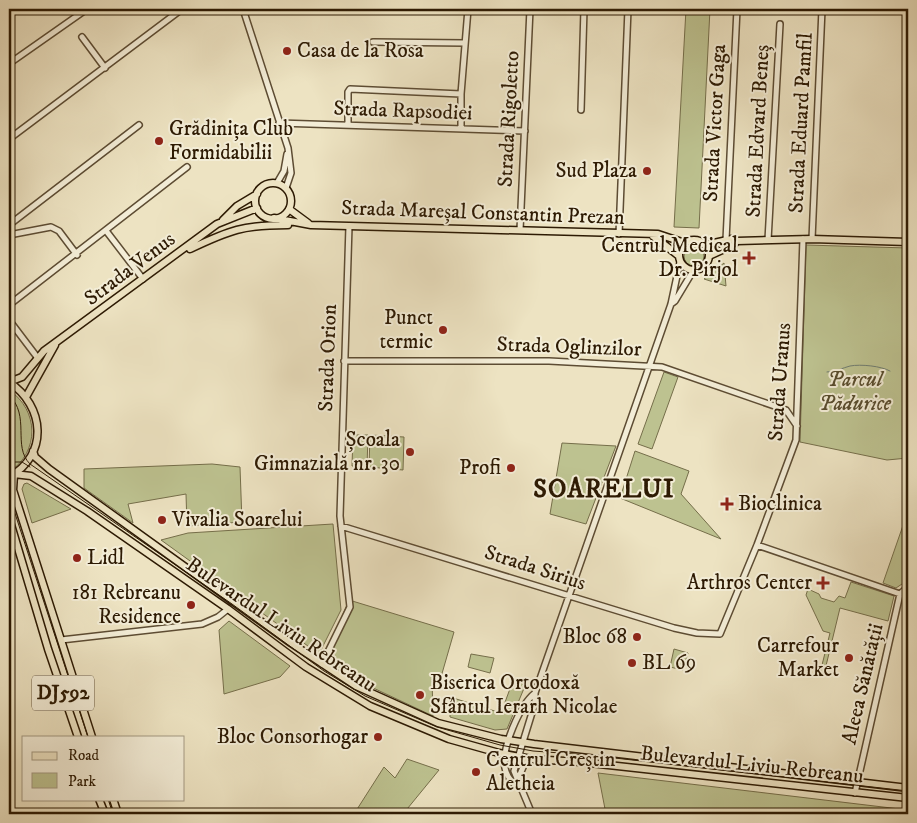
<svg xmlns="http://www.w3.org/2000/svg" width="917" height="823" viewBox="0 0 917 823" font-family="'IM FELL DW Pica',serif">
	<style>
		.green { fill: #bdc290; stroke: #756e4a }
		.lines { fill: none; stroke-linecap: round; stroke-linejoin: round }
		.stream { stroke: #6f7c71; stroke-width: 1 }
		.minor-casing { stroke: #5d4c33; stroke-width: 8 }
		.major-casing { stroke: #2d1a03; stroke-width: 9 }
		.minor { stroke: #f3edd7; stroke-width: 5 }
		.major { stroke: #ede3c2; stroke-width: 6 }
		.tram { stroke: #2d1a03; stroke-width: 1 }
		.poi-dot { fill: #8f2418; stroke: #f3edd7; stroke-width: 2 }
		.labels { text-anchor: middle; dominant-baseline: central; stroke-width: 4; stroke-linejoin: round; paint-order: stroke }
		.shield { fill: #f3edd7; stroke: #685943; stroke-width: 1 }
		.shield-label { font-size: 20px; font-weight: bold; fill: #2d1a03 }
		.poi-label { font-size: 21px; fill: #2d1a03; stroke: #f3edd7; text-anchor: end }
		.street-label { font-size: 21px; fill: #2d1a03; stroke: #f3edd7 }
		.park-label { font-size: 21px; font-style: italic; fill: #584c2d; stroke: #f3edd7 }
		.district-label { font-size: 26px; font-weight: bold; letter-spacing: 1px; fill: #2d1a03; stroke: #f3edd7 }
	</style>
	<rect width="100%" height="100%" fill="#ede3c2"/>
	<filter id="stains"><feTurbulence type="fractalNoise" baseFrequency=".004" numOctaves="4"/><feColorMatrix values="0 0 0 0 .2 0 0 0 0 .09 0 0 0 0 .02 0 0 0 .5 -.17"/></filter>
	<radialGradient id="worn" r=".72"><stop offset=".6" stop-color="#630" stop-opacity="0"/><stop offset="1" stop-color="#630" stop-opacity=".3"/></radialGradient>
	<path class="green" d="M686,9H710L699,228L674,227Z
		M806,245L908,248V458L887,460L800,442Z
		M684 256a10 10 0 1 1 20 0a10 10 0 1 1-20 0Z
		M724,263L726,286L704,279Z
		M664,372L678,377L652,449L638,444Z
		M9,390C39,410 40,452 9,472Z
		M353,435H368L367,467L352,466Z
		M370,435L404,437L403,470L369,467Z
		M562,443L616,446L586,524L550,514Z
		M635,451L689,471L681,494L721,539L620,498Z
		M212,464L240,467L242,522L187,526L186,494L128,504L133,523L84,488V469Z
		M27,483L71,509L32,523L22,489L24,484Z
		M908,511V580L896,588L883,583Z
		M333,524L341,610L319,654L161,540L188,533Z
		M851,582L894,596L888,621L840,608L824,674L820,673L830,633L823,631L806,595L808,589L819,594L821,598L834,602L839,596L845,598Z
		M349,600L454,632L441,677L432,679L433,716L322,664Z
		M229,621L290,666L280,677L224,694L219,630Z
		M674,649L688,653L683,670L670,667Z
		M471,654L494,658L490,673L468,667Z
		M514,678L525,686L507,729L495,730L450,717V697L501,713Z
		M407,759L439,770L403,814H354L384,767L395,778Z
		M598,773L908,810V814H606Z"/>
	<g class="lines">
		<path class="stream" d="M827,372C836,372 842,368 850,366C861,364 881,366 890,371"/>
		<g class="minor-casing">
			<path id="minor" d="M243,9L288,148L291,173L286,188
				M82,37L105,68
				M373,42L465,43
				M10,63L87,9
				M9,87L11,9
				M581,110L584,9
				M279,123L525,131
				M348,125V92L350,89L461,94
				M461,129V94L468,9
				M9,139L182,9
				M277,183L284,171L287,154
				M9,225L139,125
				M520,230L530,9
				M107,232L143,279
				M619,234L628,9
				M9,235L51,227L59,231L77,255
				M812,239L822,9
				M726,240L737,9
				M768,240L780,24
				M671,304L675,301L693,271
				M9,305L187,167
				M9,320L37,357
				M344,361H549L662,367L786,410L797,426
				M341,526L674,628L697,633L720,634L757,545L796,440L803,239
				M757,545L900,594
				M61,640L202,624L218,617L228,609
				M322,664L350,607L340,516L349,226
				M518,779L524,765L531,759
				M521,789C513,784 507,778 505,768C501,748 520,705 535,693
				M855,793L900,594L908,587
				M532,814L514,771L535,703V693L671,304L680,262"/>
		</g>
		<g class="major-casing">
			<path id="major" d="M255 201a18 18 0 1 1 36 0a18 18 0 1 1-36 0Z
				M289,209L308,223
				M274,218L311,225L658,234L685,243
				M223,220L237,206L257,194
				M653,236L679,256
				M679 255a15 15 0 1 1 30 0a15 15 0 1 1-30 0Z
				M705,245L732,239L737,241L812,239L908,242
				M190,249C230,230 243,225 288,225
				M709,256L733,245L737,241
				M9,382L22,377L44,351L217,224L257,208
				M9,382C45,406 49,455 9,477
				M26,397L55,345
				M33,451L35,457L49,469L291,643L356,686L438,723L501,739L534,744L908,788
				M14,474L31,476L87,511L228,609L306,667L370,706L449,739L499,753L531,759L581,762L908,798
				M14,474L13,490L92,737
				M9,518L48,649L78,737
				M99,799L105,814
				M113,799L118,814"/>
		</g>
		<use href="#minor" class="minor"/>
		<use href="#major" class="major"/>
		<path class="tram" d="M9,395C31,416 12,446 30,464L232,604L324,671L365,696L437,727L500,745L533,751L588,755L908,791
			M9,462H22L30,467
			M9,495L88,737
			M108,799L113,814"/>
	</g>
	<g class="poi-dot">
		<circle cx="287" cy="51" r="5"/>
		<circle cx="159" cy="141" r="5"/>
		<circle cx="647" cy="171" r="5"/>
		<path d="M746.5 250.5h5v5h5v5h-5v5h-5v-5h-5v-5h5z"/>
		<circle cx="443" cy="330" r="5"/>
		<circle cx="410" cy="452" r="5"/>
		<circle cx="511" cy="468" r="5"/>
		<path d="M724.5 496.5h5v5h5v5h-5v5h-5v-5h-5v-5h5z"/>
		<circle cx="162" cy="520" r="5"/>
		<circle cx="77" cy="558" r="5"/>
		<path d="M820.5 575.5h5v5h5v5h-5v5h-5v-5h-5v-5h5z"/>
		<circle cx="191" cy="605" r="5"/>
		<circle cx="637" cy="637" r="5"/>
		<circle cx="849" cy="658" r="5"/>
		<circle cx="632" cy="663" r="5"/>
		<circle cx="420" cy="695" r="5"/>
		<circle cx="378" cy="737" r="5"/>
		<circle cx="476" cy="772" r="5"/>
	</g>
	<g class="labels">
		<rect class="shield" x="32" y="675.5" width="62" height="35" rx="4"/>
		<g class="shield-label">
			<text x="63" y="693">DJ592</text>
		</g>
		<g class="poi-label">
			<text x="297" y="51" text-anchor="start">Casa de la Rosa</text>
			<text x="169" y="129" text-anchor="start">Grădinița Club<tspan x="169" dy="24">Formidabilii</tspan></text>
			<text x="637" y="171">Sud Plaza</text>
			<text x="738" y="246">Centrul Medical<tspan x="738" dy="24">Dr. Pirjol</tspan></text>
			<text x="433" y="318">Punct<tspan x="433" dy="24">termic</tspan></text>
			<text x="400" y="440">Școala<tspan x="400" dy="24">Gimnazială nr. 30</tspan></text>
			<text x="501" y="468">Profi</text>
			<text x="738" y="504" text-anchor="start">Bioclinica</text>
			<text x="172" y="520" text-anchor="start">Vivalia Soarelui</text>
			<text x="87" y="558" text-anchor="start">Lidl</text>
			<text x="812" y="583">Arthros Center</text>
			<text x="181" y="593">181 Rebreanu<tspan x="181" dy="24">Residence</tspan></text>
			<text x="627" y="637">Bloc 68</text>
			<text x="839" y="646">Carrefour<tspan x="839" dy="24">Market</tspan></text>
			<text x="642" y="663" text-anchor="start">BL 69</text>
			<text x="430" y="683" text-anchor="start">Biserica Ortodoxă<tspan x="430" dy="24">Sfântul Ierarh Nicolae</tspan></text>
			<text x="368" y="737">Bloc Consorhogar</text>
			<text x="486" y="760" text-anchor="start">Centrul Creștin<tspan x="486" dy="24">Aletheia</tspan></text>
		</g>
		<g class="street-label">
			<text transform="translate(403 111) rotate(2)">Strada Rapsodiei</text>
			<text transform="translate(509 119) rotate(-87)">Strada Rigoletto</text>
			<text transform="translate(715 123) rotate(-87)">Strada Victor Gaga</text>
			<text transform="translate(801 123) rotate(-87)">Strada Eduard Pamfil</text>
			<text transform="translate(758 131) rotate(-87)">Strada Edvard Beneș</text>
			<text transform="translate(483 213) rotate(2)">Strada Mareșal Constantin Prezan</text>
			<text transform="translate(130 269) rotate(-37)">Strada Venus</text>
			<text transform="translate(569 347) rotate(2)">Strada Oglinzilor</text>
			<text transform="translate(328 358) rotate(-88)">Strada Orion</text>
			<text transform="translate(780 382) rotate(-86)">Strada Uranus</text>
			<text transform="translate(535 568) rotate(18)">Strada Sirius</text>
			<text transform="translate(281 625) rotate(34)">Bulevardul Liviu Rebreanu</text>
			<text transform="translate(863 684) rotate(-77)">Aleea Sănătății</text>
			<text transform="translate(752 765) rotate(6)">Bulevardul Liviu Rebreanu</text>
		</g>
		<g class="park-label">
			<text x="855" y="380">Parcul<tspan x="855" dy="24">Pădurice</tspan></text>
		</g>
		<g class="district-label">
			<text x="604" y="489">SOARELUI</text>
		</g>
	</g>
	<rect width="917" height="823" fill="none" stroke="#ede3c2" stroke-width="30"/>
	<rect x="10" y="10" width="897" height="803" fill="none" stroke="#2d1a03" stroke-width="2.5"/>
	<rect x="15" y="15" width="887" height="793" fill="none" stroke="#2d1a03"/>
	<rect x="22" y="736" width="162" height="65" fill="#f3edd7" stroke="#a49982"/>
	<rect x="32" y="752" width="25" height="8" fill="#ede3c2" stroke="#a49982"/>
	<text x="68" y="760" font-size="15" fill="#2d1a03">Road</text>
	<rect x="32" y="773" width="25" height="15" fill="#bdc290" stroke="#a49982"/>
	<text x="68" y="786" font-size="15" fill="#2d1a03">Park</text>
	<rect width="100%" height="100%" filter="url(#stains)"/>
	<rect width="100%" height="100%" fill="url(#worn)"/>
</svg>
